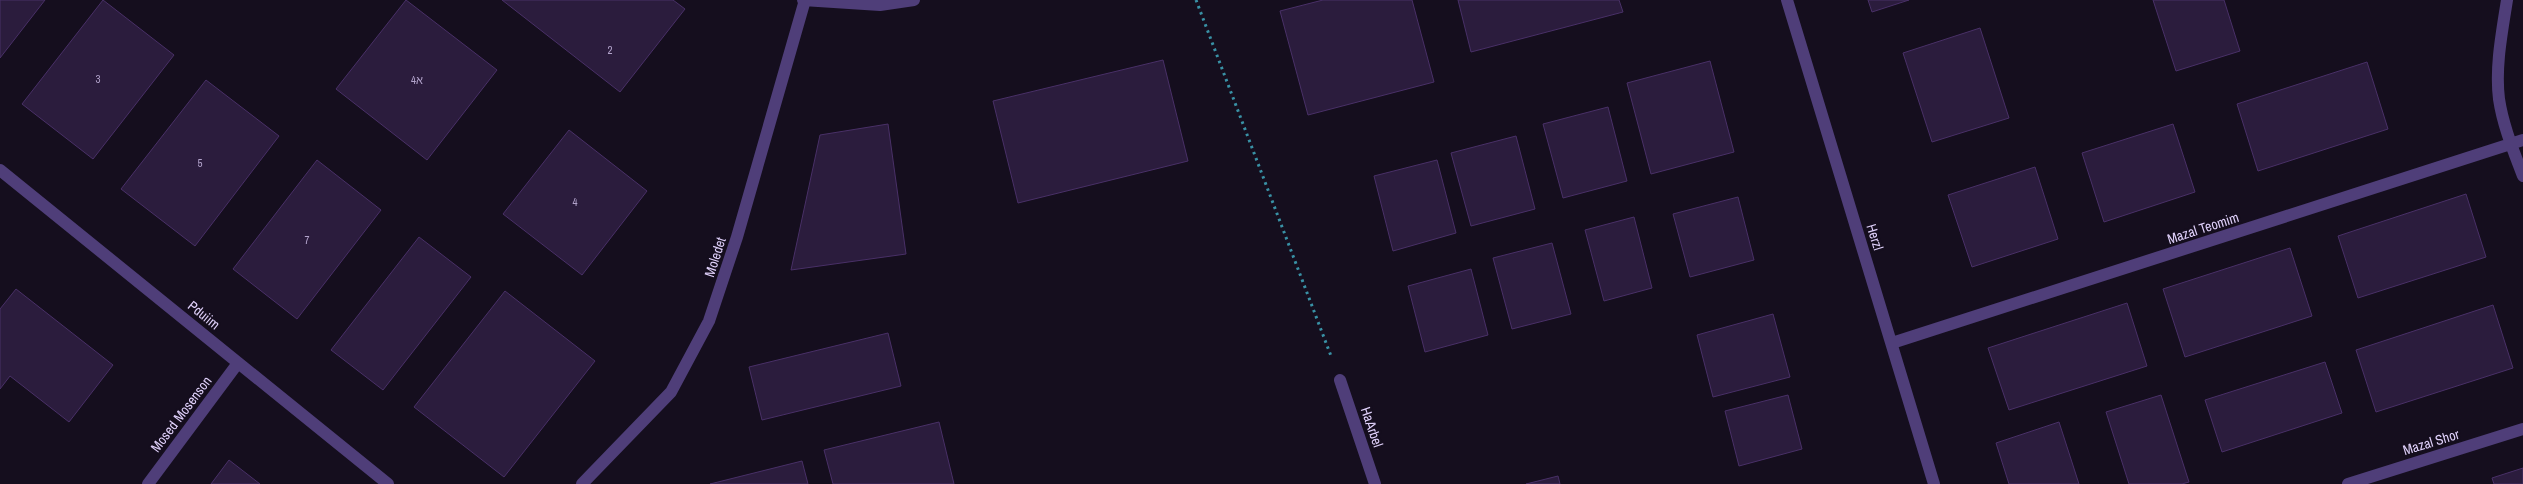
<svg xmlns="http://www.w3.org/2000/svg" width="2523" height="484" viewBox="0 0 2523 484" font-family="'Archivo Narrow','Noto Sans Hebrew',sans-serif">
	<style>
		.building { fill: #2b1c3d; stroke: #493067 }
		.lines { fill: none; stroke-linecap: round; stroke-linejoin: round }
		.path { stroke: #3991a5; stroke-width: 3; stroke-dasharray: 2.5 4; stroke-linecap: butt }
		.minor { stroke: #4f3e79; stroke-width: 12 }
		.labels { text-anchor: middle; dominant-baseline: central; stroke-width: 4.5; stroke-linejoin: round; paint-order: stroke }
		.number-label { font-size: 11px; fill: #b2a3cb }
		.street-label { font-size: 14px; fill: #dfd0fa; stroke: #150e1e }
	</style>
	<rect width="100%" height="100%" fill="#150e1e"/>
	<path class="building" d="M0,0H45L0,58Z
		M103,0L174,55L93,159L22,104Z
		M406,0L497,70L427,160L336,89Z
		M502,0H673L685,9L620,92Z
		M1323,0H1412L1434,82L1308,115L1280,11Z
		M1458,0H1619L1623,12L1471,52Z
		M1868,0H1909L1872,12Z
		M2153,0H2224L2240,51L2176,71Z
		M1980,28L2009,118L1932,142L1903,53Z
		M1163,60L1188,161L1018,203L993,101Z
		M1710,61L1734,152L1651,174L1627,83Z
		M2367,62L2388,129L2258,171L2237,104Z
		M206,80L279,136L195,246L121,189Z
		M1608,107L1627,181L1563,198L1543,124Z
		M888,124L906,254L791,270L820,135Z
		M2173,124L2195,192L2104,222L2082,153Z
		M569,130L647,191L582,275L503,214Z
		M1516,136L1535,209L1471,226L1451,153Z
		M317,160L381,210L297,319L233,269Z
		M1437,160L1456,233L1393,251L1374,176Z
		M2035,167L2058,239L1972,267L1948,195Z
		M2466,194L2486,257L2358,298L2338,236Z
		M1738,197L1754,260L1690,277L1673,214Z
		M1634,217L1652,288L1604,301L1585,230Z
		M419,237L471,277L383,390L331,350Z
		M1552,243L1571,314L1512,329L1493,258Z
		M2290,248L2312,316L2185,357L2163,289Z
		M1471,269L1488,335L1425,352L1408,286Z
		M16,289L113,365L69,422L10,376L0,389V309Z
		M505,291L595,361L504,477L414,407Z
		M2127,303L2147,366L2009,410L1988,348Z
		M2493,305L2513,368L2376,412L2356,350Z
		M1773,314L1790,377L1713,397L1697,335Z
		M888,333L901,386L762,420L749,367Z
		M2325,362L2342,413L2222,452L2205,400Z
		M1788,395L1802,449L1739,466L1725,411Z
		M2161,395L2189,482L2182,484H2129L2106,412Z
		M939,422L954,484H833L824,450Z
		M2059,422L2079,484H2009L1996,443Z
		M229,460L260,484H211Z
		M802,461L808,484H710Z
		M2523,468V484H2494L2492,478Z
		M1558,476L1560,484H1526Z"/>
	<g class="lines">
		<path class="path" d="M1196,0L1331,356"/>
		<path class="minor" d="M803,0L880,5L914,0
			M1787,0L1934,484
			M2507,0C2502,32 2495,67 2499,99C2503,126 2514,152 2523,176
			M0,170L388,484
			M1892,343L2523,140
			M1340,380L1375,484
			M148,484L238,363
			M582,484L671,392L709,321L737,237L805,0
			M2348,484L2523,429"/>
	</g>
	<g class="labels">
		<g class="number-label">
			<text x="610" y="50">2</text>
			<text x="98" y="79">3</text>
			<text x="417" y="80">4א</text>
			<text x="200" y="163">5</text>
			<text x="575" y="202">4</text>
			<text x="307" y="240">7</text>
		</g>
		<g class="street-label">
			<text transform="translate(2203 228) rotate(-18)">Mazal Teomim</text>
			<text transform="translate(1875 237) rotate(73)">Herzl</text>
			<text transform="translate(715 257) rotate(-72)">Moledet</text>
			<text transform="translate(204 315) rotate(39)">Pduiim</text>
			<text transform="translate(181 414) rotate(-53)">Mosed Mosenson</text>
			<text transform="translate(1372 427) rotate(71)">HaArbel</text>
			<text transform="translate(2431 442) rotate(-17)">Mazal Shor</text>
		</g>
	</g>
</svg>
